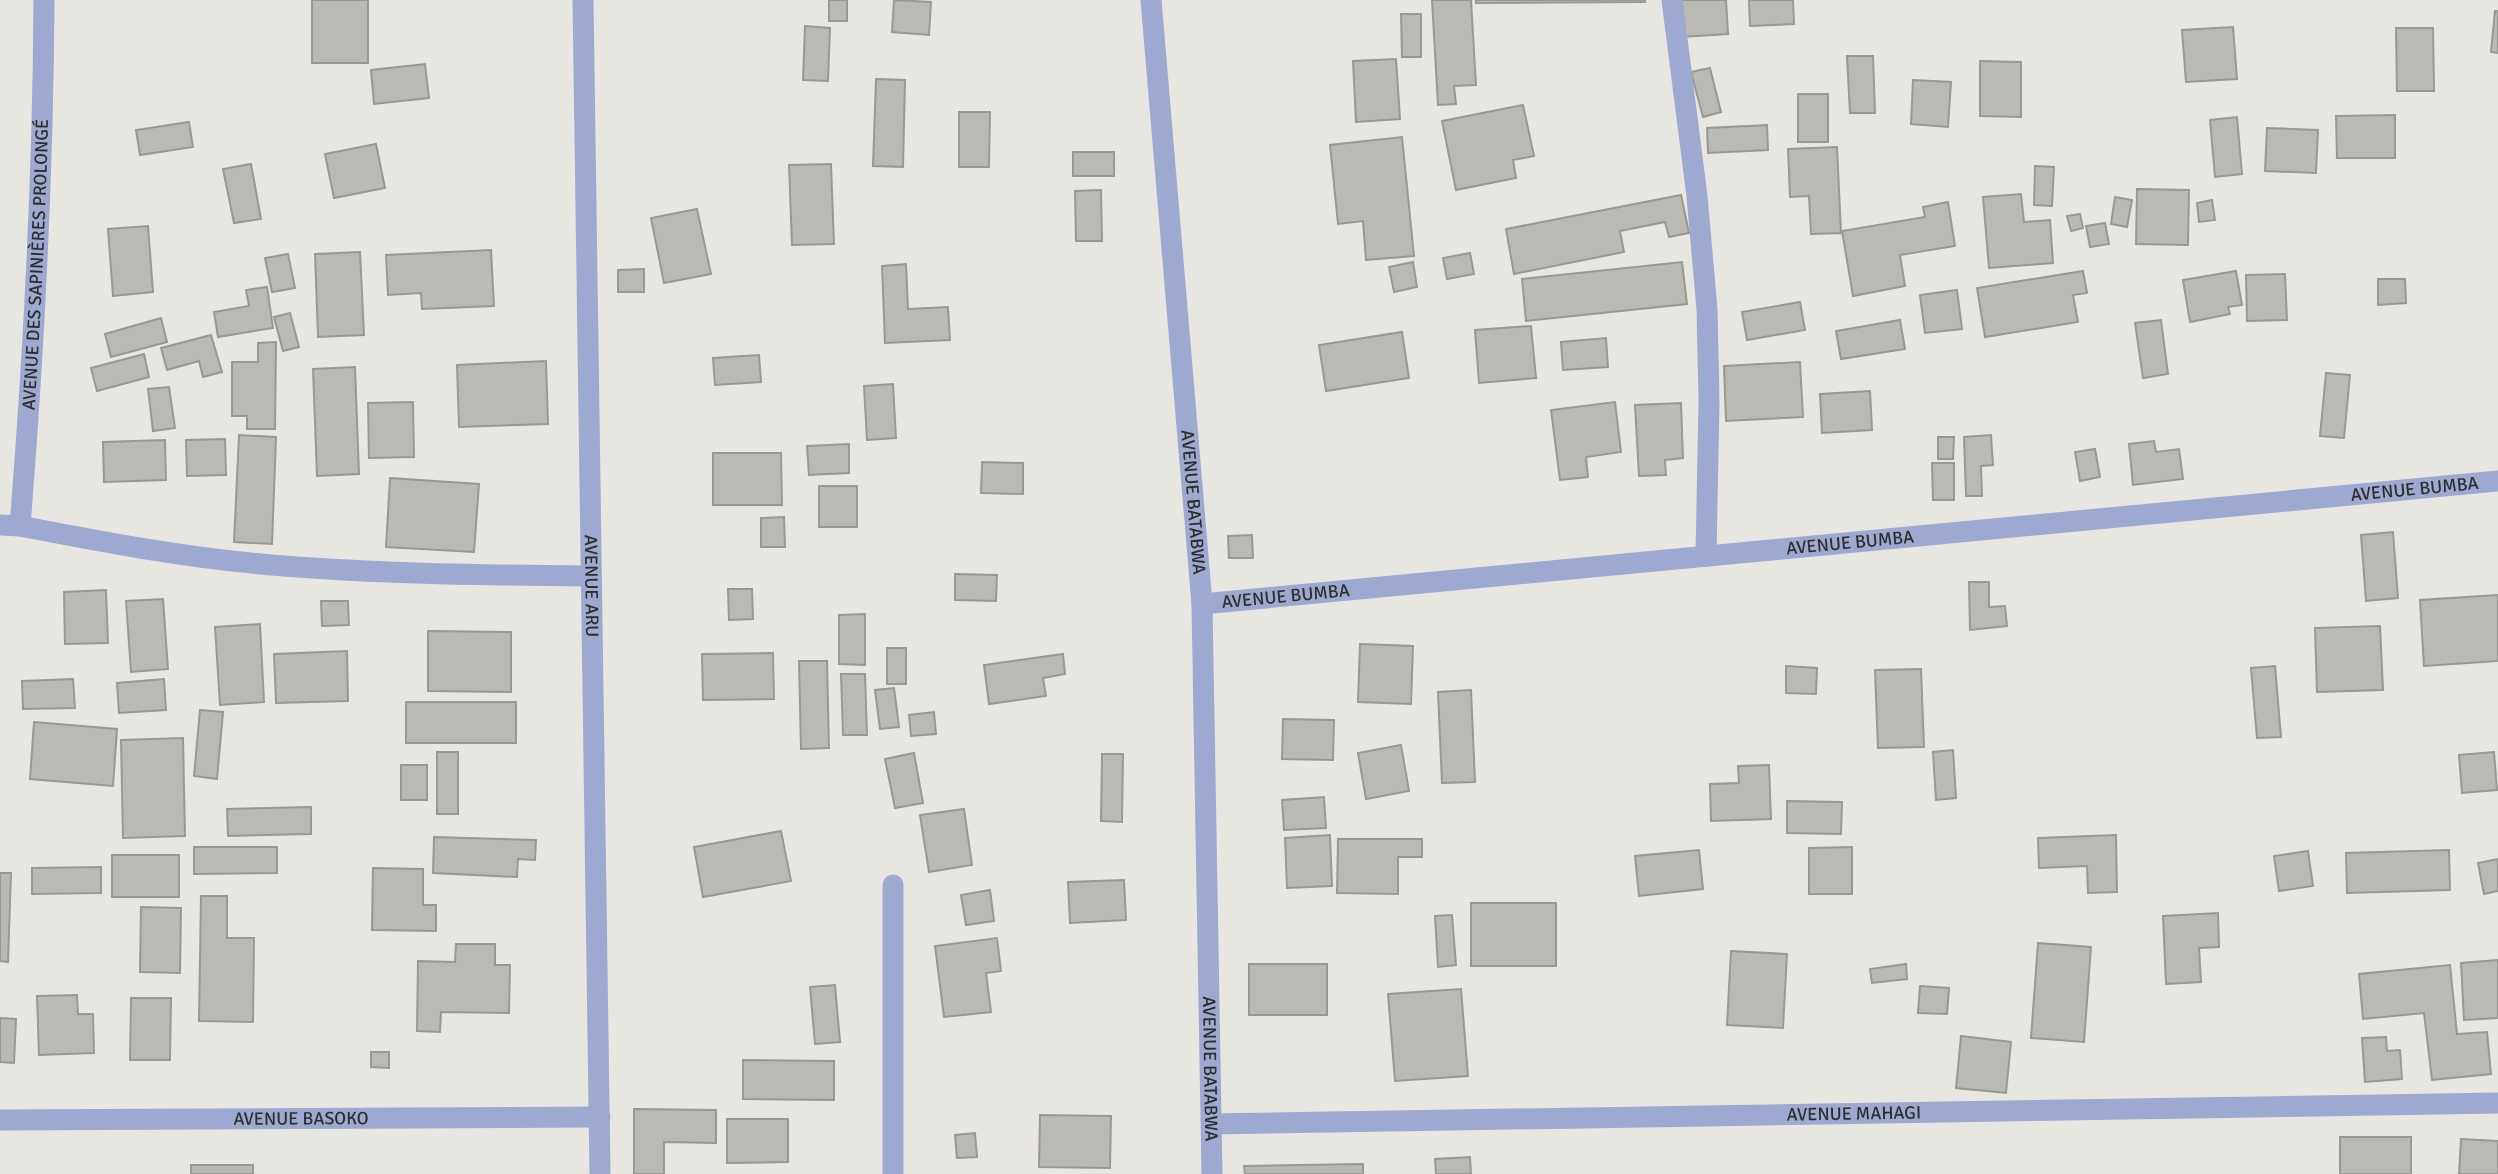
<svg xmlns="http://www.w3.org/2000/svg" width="2498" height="1174" viewBox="0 0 2498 1174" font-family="Signika,sans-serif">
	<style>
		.building { fill: #bab9b3; stroke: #9a9893; stroke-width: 2 }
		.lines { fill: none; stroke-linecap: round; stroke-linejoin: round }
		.minor { stroke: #9da9d1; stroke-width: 21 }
		.labels { text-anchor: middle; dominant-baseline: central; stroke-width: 5; stroke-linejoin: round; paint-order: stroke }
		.street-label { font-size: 18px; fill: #2e2d2b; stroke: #f5f3ed }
	</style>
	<rect width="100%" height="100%" fill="#e8e6e0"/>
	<path class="building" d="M312,0H368V63H312Z
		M829,0H847V21H829Z
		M894,0L931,2L929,35L892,32Z
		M1432,0H1471L1476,85L1454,86L1456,104L1438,105Z
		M1476,0H1645V2L1476,3Z
		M1679,0H1726L1728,34L1681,37Z
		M1749,0H1793L1794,24L1750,26Z
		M2495,11H2498V53L2491,52Z
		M1401,14H1421V57H1402Z
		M805,26L830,28L828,81L803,80Z
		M2233,27L2237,79L2186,82L2182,30Z
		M2396,28H2433L2434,91H2397Z
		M1847,56H1873L1875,113H1850Z
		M1396,59L1400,119L1356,122L1353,61Z
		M1980,61L2021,62V117L1980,116Z
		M425,64L429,98L374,104L371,70Z
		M1710,68L1721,112L1703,117L1691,72Z
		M876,79L905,80L903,167L873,166Z
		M1913,80L1951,82L1948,127L1911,124Z
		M1798,94H1828V142H1798Z
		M1523,105L1534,156L1513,160L1516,178L1456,190L1442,121Z
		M959,112H990L989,167H959Z
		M2395,115V158H2337L2336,116Z
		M2237,117L2242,174L2215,177L2210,120Z
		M189,122L193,147L140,155L136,130Z
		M1767,125L1768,150L1708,153L1707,128Z
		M2267,128L2318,130L2316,173L2265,171Z
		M1402,137L1414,256L1366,260L1363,221L1338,224L1330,145Z
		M376,144L385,188L334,198L325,154Z
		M1837,147L1841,233L1811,234L1809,196L1790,197L1788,149Z
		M1073,152H1114V176H1073Z
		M251,164L261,219L234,223L223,169Z
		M831,164L834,244L792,245L789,165Z
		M2035,166L2054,167L2052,206L2034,205Z
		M2137,189L2189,190L2188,245L2136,244Z
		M1101,190L1102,241H1076L1075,191Z
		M2021,194L2024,222L2050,220L2053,263L1989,268L1983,197Z
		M1681,195L1689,233L1669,237L1665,222L1620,231L1624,252L1514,274L1506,229Z
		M2115,197L2132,200L2127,227L2111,224Z
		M2212,200L2215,220L2199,222L2197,203Z
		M1948,202L1955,246L1900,255L1905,286L1853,296L1842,231L1925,217L1923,207Z
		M697,209L711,274L664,283L651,218Z
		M2080,214L2083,228L2071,231L2067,216Z
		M2105,223L2109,244L2090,247L2086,226Z
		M148,226L153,292L113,296L108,229Z
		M491,250L494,306L422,309L421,293L388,295L386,255Z
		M360,252L364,335L318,337L315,254Z
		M1470,253L1474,274L1447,279L1443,258Z
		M288,254L295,288L272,292L265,258Z
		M1413,262L1417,287L1394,292L1389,267Z
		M1682,262L1687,304L1526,321L1522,279Z
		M906,264L908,309L948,307L950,340L885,343L882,266Z
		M644,269V292H618V270Z
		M2083,271L2087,293L2073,295L2078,322L1985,337L1977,288Z
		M2236,271L2242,305L2228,307L2230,314L2190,322L2183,280Z
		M2285,274L2287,320L2247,321L2246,275Z
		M2378,279H2405L2406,303L2378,305Z
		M267,287L273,328L218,337L214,312L249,306L246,290Z
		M1957,290L1962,329L1925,333L1920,295Z
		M1800,302L1805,330L1747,340L1742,312Z
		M290,313L299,347L283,351L274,317Z
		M161,318L167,342L111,357L105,334Z
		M1900,320L1905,349L1841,359L1836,331Z
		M2161,320L2168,374L2143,378L2135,323Z
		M1531,326L1536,378L1479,383L1475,330Z
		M1402,332L1409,378L1326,391L1319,345Z
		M211,335L222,372L203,377L199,361L167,370L161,348Z
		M1606,338L1608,367L1563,370L1561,342Z
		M276,342L275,429H247V416H232V362H258V343Z
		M144,354L149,377L97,391L91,368Z
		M759,355L761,382L715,385L713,358Z
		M546,361L548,424L459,427L457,365Z
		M1800,362L1803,417L1726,421L1724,366Z
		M355,367L359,474L317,476L313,369Z
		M2326,373L2350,375L2344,438L2320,436Z
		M893,384L896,438L867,440L864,386Z
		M169,387L175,428L153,431L148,389Z
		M1870,391L1872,430L1822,433L1820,394Z
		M413,402L414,457L369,458L368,403Z
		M1615,402L1621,452L1586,457L1588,477L1560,480L1551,410Z
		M1681,403L1683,458L1665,460L1666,475L1639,476L1635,405Z
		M239,435L276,437L272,544L234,542Z
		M1991,435L1993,465L1981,466L1982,496H1966L1964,437Z
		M1938,437H1954L1953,459H1938Z
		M225,439L226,475L187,476L186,440Z
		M165,440L166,480L104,482L103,442Z
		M2154,441L2156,452L2179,449L2183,479L2133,485L2129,444Z
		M849,444V473L809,475L807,446Z
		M2095,449L2100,477L2080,481L2075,452Z
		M713,453H781L782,505H713Z
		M982,462L1023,463V494L981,493Z
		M1932,463H1954V500H1933Z
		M390,478L479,484L474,552L386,547Z
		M819,486H857V527H819Z
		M784,517L785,547H761V518Z
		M2393,532L2398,598L2366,601L2361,535Z
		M1252,535L1253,558H1229L1228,536Z
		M955,574L997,575L996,601L955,600Z
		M1969,582H1989V607L2005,606L2007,626L1970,630Z
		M728,589H752L753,619L729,620Z
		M106,590L108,643L65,644L64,592Z
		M2498,595V661L2424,666L2420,600Z
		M163,599L168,669L131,672L126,601Z
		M321,601H348L349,625L322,626Z
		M865,614V665L839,664V615Z
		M260,624L264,702L220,705L215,627Z
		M2380,626L2383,690L2317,692L2315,628Z
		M428,631L511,632V692L428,691Z
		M1360,644L1413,646L1411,704L1358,702Z
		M887,648H906V684H887Z
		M347,651L348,701L276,703L274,654Z
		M773,653L774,699L703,700L702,654Z
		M1063,654L1065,674L1043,678L1046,696L989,704L984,665Z
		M799,661H827L829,748L801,749Z
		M1786,666L1817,668L1816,694L1786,693Z
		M2275,666L2281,737L2257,738L2251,668Z
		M1921,669L1924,747L1878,748L1875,670Z
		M841,674H865L867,735H843Z
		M73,679L75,708L23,709L22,681Z
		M164,679L166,710L119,713L117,683Z
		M894,688L899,727L880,729L875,690Z
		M1471,690L1475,782L1442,783L1438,692Z
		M406,702H516V743H406Z
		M200,710L223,712L217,779L194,776Z
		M934,712L936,734L911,736L909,715Z
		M1283,719L1334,720L1333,760L1282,759Z
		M34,722L117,729L113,786L30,779Z
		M183,738L185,836L123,838L121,740Z
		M1401,745L1409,791L1366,799L1358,753Z
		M1953,750L1956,798L1936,800L1933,752Z
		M437,752H458V814H437Z
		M2494,752L2497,790L2462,793L2459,755Z
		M914,753L923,803L895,808L885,759Z
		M1102,754H1123L1122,822L1101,821Z
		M401,765H427V800H401Z
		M1769,765L1771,819L1711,821L1710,784L1739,783L1738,766Z
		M1324,797L1326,828L1284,830L1282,800Z
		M1787,801L1842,802L1841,834L1787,833Z
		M311,807V834L228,836L227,809Z
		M964,809L972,865L929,872L920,815Z
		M781,831L791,881L703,897L694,847Z
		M1330,835L1332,886L1287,888L1285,838Z
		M2116,835L2117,892L2088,893L2087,866L2039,868L2038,838Z
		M434,837L536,840L535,860L518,859L517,877L433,873Z
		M1338,839H1422V857H1398V894L1337,893Z
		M194,847H277V873L194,874Z
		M1852,847V894H1809V848Z
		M1699,850L1703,889L1639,896L1635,856Z
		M2449,850L2450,890L2347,893L2346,853Z
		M2308,851L2313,886L2279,891L2274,856Z
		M112,855H179V897H112Z
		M2498,859V891L2484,894L2478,863Z
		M101,867V893L32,894V868Z
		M373,868L423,869V905H436V931L372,930Z
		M0,873H11L8,962L0,961Z
		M1124,880L1126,920L1070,923L1068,882Z
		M990,890L994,921L966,925L961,895Z
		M201,896H227V938H254L253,1022L199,1021Z
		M1471,903H1556V966H1471Z
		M141,907L181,908L180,973L140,972Z
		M2218,913L2219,947L2199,948L2201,982L2166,984L2163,916Z
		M1452,915L1456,965L1438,967L1435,916Z
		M997,938L1001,971L986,973L991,1012L944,1017L935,946Z
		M2038,943L2091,947L2084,1042L2031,1038Z
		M456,944H495V965H510L509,1013L441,1012L440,1032L417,1031L418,961L455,962Z
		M1731,951L1787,954L1783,1028L1727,1025Z
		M2498,960V1018L2464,1020L2461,963Z
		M1249,964H1327V1015H1249Z
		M1906,964L1907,979L1872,983L1870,969Z
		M2450,965L2457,1034L2487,1032L2491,1074L2432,1080L2424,1013L2363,1019L2359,974Z
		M835,985L840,1042L815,1044L810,987Z
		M1920,986L1949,988L1947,1014L1918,1013Z
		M1461,989L1468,1076L1395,1081L1388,994Z
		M77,995L78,1014H93L94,1053L39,1055L37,996Z
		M131,998H171L170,1060H130Z
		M0,1018L16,1019L14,1063L0,1062Z
		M1961,1036L2011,1042L2006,1093L1956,1088Z
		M2386,1037L2387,1051L2400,1050L2402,1079L2365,1082L2362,1038Z
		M371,1052H389V1068L371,1067Z
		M743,1060L834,1061V1100L743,1099Z
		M634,1109L716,1110V1143L664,1142V1174H634Z
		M1040,1115L1111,1116L1110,1168L1039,1167Z
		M727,1119H788V1162L727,1163Z
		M975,1133L977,1157L957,1158L955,1135Z
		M2340,1137H2411V1174H2340Z
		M2461,1139L2498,1141V1174H2459Z
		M1470,1157L1471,1174H1436L1435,1159Z
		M1363,1164V1174H1245L1244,1166Z
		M191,1165H253V1174H191Z"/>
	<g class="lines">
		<g class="minor">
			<path id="s1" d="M583,0L600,1174"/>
			<path id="s2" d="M1151,0L1202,604L1212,1174"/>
			<path d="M1672,0L1697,196L1707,309L1709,401L1706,556"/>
			<path d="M0,525L20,526C103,542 187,558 272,565C378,574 484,575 591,576"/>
			<path id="s3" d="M20,526C34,351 43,176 44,0"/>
			<path id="s4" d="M1202,604L2498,481"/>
			<path d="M893,885V1174"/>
			<path id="s5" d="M0,1120L600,1117"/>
			<path id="s6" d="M1212,1124L2498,1103"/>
		</g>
	</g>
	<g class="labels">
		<g class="street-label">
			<text stroke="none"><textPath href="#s3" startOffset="262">AVENUE DES SAPINIÈRES PROLONGÉ</textPath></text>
			<text stroke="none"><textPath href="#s4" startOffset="1218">AVENUE BUMBA</textPath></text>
			<text stroke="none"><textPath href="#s2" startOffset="504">AVENUE BATABWA</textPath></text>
			<text stroke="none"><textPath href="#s4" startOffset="651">AVENUE BUMBA</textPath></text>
			<text stroke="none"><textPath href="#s1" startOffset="586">AVENUE ARU</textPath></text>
			<text stroke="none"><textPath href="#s4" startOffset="84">AVENUE BUMBA</textPath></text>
			<text stroke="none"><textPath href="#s2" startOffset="1071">AVENUE BATABWA</textPath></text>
			<text stroke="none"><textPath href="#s6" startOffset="642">AVENUE MAHAGI</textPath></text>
			<text stroke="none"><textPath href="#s5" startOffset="301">AVENUE BASOKO</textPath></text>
		</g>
	</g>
</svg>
